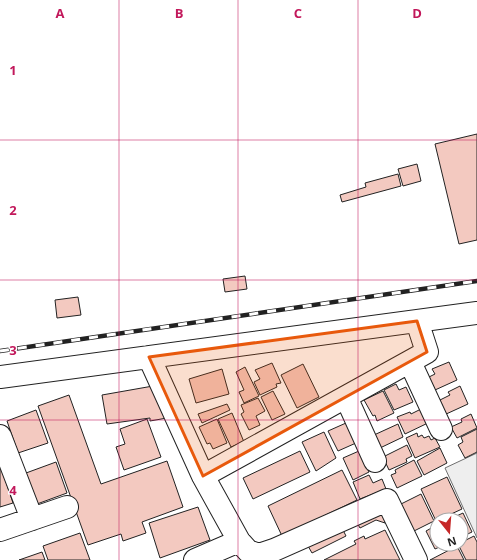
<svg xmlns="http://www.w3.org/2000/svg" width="477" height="560" viewBox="0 0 477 560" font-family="'Open Sans',sans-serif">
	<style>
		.green { fill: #eee; stroke: #6f6f6f }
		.building { fill: #f3c9c0; stroke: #222 }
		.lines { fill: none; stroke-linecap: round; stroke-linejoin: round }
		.street-casing { stroke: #222; stroke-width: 24 }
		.street { stroke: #fff; stroke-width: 22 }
		.rail-casing { stroke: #222; stroke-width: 4.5 }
		.rail { stroke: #fff; stroke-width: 3; stroke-dasharray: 9; stroke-linecap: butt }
		.marked { fill: #e8590c; fill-opacity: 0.2; stroke: #e8590c; stroke-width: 3; stroke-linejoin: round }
		.grid { fill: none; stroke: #c2185b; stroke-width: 1; stroke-opacity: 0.55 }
		.grid-label { font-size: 13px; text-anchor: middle; font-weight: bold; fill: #c2185b; stroke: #fff; stroke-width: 3; stroke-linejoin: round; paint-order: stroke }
	</style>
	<rect width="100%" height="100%" fill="#fff"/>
	<path class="green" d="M477,453V538L445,468Z"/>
	<path class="building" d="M477,134V240L459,244L435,144Z
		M417,164L421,181L403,186L398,169Z
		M398,174L401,186L342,202L340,195L366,187L365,183Z
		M245,276L247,289L225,292L223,279Z
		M78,297L81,315L57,318L55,300Z
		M449,362L457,380L435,390L429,377L435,374L432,369Z
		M272,363L281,383L276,384L277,387L260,395L254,382L260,379L255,370Z
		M303,364L319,397L297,408L281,375Z
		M245,367L259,396L244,403L239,392L244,390L236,372Z
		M222,369L229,394L196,403L189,379Z
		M396,384L399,390L406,387L413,402L394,410L384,390Z
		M153,386L167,418L150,421V418L107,424L102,395Z
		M460,386L468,404L444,415L438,401L450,395L448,392Z
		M273,391L285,414L272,420L261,397Z
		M383,391L394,413L377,421L375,415L373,416L364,400Z
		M69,395L101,484L167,461L183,507L142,522L146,533L123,541L121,534L88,545L38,406Z
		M258,398L265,411L256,416L260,425L249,430L241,414L244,412L241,405Z
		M227,404L230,410L202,423L198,414Z
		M423,408L430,422L405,434L397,417L410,412L411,414Z
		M36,410L48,443L18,453L7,421Z
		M232,413L244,442L231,447L218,419Z
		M471,414L477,428L457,438L451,427L462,422L461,419Z
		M147,419L161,457L124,470L116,447L125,444L120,429Z
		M217,419L227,443L213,449L210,443L207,444L199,427Z
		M346,423L356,443L338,451L328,431Z
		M398,424L403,437L380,448L374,435Z
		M477,429V452L465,458L458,445L463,442L461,437Z
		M324,432L336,458L316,471L302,442Z
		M417,433L418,437L422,435L424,438L429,436L431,440L435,438L440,447L415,458L406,438Z
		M407,445L412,456L406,459L407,462L389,470L383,457Z
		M440,448L447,463L424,475L417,461Z
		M300,451L310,472L253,499L243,478Z
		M359,451L369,472L353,480L343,458Z
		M414,460L422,476L397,488L391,475L396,473L395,470Z
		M56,462L67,493L37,504L26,473Z
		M0,464L13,503L0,507Z
		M342,470L357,500L282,536L268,506Z
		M369,475L373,483L382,479L386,489L360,499L353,482Z
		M447,477L462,509L436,521L421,489Z
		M421,494L434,521L412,532L399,505Z
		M198,507L210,540L160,558L149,523Z
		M374,512L387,515L385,523L376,520L360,528L356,521Z
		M463,513L472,532L461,537V520H448Z
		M437,525V544H446L435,549L426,531Z
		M342,528L346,536L312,553L308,546Z
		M385,530L400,560H324L356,544L354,541L364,536L365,539Z
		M80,533L90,560H48L43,546Z
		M474,536L477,542V560H466L458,544Z
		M457,546L464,560H430Z
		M42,552L45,560H19Z"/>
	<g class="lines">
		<g class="street-casing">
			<path id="street" d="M149,357L203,476L239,541L248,551L259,555L274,550L387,500L416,560
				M410,362L441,429
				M0,377L477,313
				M346,397L375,461
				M0,436L32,519
				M203,476L427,352L417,321
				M0,530L67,507
				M195,560L239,541"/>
		</g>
		<use href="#street" class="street"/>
		<g class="rail-casing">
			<path id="rail" d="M0,351L477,281"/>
		</g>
		<use href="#rail" class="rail"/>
	</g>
	<path class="marked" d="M417,321L427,352L203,476L149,357Z"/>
	<path class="grid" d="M119,0V560M238,0V560M358,0V560M0,140H477M0,280H477M0,420H477"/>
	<g class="grid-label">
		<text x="60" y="18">A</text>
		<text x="179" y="18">B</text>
		<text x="298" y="18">C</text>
		<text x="417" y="18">D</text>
		<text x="13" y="75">1</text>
		<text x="13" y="215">2</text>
		<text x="13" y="355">3</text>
		<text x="13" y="495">4</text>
	</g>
	<g transform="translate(449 532) rotate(163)"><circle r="19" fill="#ffffff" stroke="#a7a7a7"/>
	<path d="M0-3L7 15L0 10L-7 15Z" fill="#c62828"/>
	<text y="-6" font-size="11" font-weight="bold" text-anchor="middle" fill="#222222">N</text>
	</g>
</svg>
